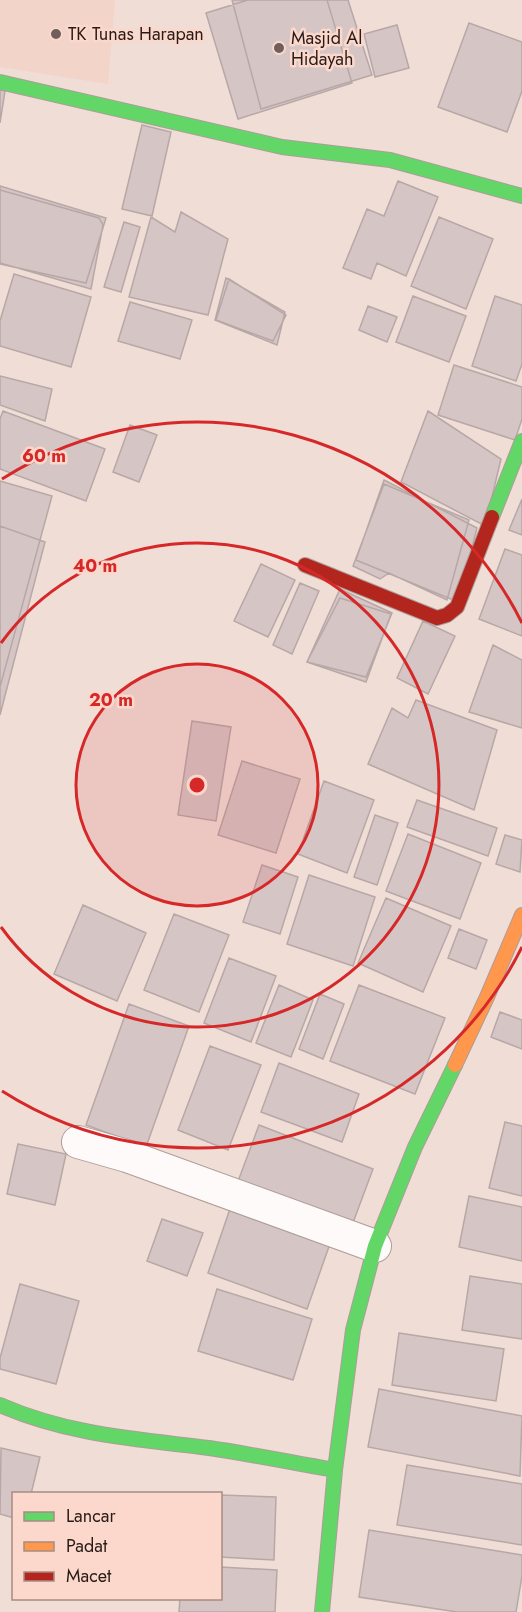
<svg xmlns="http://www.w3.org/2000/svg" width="522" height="1612" viewBox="0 0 522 1612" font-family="Jost,sans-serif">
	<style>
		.built { fill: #f3d4c8 }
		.building { fill: #d5c5c4; stroke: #b7a8a7; stroke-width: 1.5 }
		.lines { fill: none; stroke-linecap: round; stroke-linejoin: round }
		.street-casing { stroke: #ac9d98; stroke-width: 34 }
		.fast-casing { stroke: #ac9d98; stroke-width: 16 }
		.slow-casing { stroke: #ac9d98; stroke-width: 16 }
		.jam-casing { stroke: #ac9d98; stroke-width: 16 }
		.street { stroke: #fdfaf9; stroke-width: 32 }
		.fast { stroke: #63d668; stroke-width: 14 }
		.slow { stroke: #ff974d; stroke-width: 14 }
		.jam { stroke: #b3261e; stroke-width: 14 }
		.ring { fill: none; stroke: #d62828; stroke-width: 3 }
		.poi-dot { fill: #6e5f5a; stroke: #fbd8cb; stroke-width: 2 }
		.labels { text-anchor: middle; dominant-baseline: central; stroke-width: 5; stroke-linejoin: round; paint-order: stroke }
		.poi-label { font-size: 18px; fill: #281b17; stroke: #fbd8cb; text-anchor: start }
		.centre { fill: #d62828; stroke: #fbd8cb; stroke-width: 3 }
		.ring-label { font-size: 18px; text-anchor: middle; font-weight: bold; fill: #d62828; stroke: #fbd8cb; stroke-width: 5; stroke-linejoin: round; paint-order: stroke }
	</style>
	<rect width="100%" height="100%" fill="#f0ddd6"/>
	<path class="built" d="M0,0H115L108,84L0,67Z"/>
	<path class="building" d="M232,0H348L372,75L261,109Z
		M248,0H327L352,83L238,119L206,13Z
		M469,23L522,42V91L507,132L438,107Z
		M397,25L409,68L375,77L364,34Z
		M0,90L5,91L0,123Z
		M142,125L171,132L152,216L122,209Z
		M398,181L438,197L406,276L377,263L371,279L343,268L367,209L384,216Z
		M0,186L106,218L86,283L0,264Z
		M0,190L99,218L103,225L91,289L0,263Z
		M181,212L228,239L208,315L129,297L151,217L175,232Z
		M439,217L493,239L466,309L411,286Z
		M124,222L140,227L121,292L104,287Z
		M14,274L91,297L71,367L0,346V321Z
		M226,278L285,312L277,345L215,320Z
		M229,279L286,315L273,341L216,320Z
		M413,296L466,316L449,362L396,342Z
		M495,296L522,305V364L516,381L472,366Z
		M130,302L192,320L180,359L118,341Z
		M368,306L397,317L387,342L359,330Z
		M454,365L522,387V419L515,440L438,415Z
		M0,376L52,389L45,421L0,405Z
		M3,411L105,449L86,501L0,469V419Z
		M428,411L501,459L485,526L401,482Z
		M130,425L157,435L139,482L113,472Z
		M384,480L477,528L458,602L356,560Z
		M0,481L52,496L0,687Z
		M384,484L469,520L447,600L389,573L380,579L353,566Z
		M522,499V535L509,530Z
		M0,526L45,542L0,715Z
		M505,549L522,555V636L479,619Z
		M261,564L295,580L268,637L234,621Z
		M300,583L319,591L292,654L273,645Z
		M340,589L392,613L366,677L307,662Z
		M340,598L391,614L366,682L307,662Z
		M423,621L455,636L428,694L397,678Z
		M493,645L522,660V728L469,712Z
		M416,700L497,730L474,810L368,764L392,708L408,718Z
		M192,721L231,727L216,821L178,815Z
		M242,761L300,779L276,853L218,835Z
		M324,781L374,800L347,873L298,854Z
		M417,800L497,828L488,856L407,827Z
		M375,815L398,823L377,885L354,877Z
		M408,834L481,863L460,919L386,891Z
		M505,835L522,840L520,872L496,864Z
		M262,865L298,877L280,934L243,922Z
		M309,875L375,897L353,966L287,944Z
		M386,898L451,926L423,992L358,963Z
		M83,905L146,933L117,1001L54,974Z
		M174,914L229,935L199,1012L144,990Z
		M459,929L487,940L476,969L448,958Z
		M229,958L276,976L251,1042L204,1023Z
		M279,985L313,1000L291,1057L256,1043Z
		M359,985L445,1018L415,1094L330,1061Z
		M320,994L344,1004L323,1059L299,1049Z
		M129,1004L189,1026L146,1147L86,1125Z
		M500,1012L522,1020V1049L491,1037Z
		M210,1046L261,1065L228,1150L178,1130Z
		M279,1063L359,1094L342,1142L261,1112Z
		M505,1122L522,1126V1196L489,1188Z
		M259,1125L373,1169L351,1228L237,1184Z
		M18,1144L66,1154L55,1205L7,1194Z
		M469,1196L522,1207V1261L459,1247Z
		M232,1203L332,1238L307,1309L208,1273Z
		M162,1219L203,1233L187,1276L147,1261Z
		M470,1276L522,1284V1339L462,1330Z
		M20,1284L79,1301L56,1384L0,1369V1358Z
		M217,1289L312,1319L293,1380L198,1351Z
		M399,1333L504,1349L496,1401L392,1385Z
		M379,1389L522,1416L520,1476L368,1447Z
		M1,1448L40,1457L31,1494H14V1518L0,1514Z
		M407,1465L522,1484V1545L397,1525Z
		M220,1495L276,1497L274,1560L220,1557Z
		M369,1530L522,1555V1576L516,1612H457L359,1597Z
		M220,1567L277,1570L275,1612H179L180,1598H220Z"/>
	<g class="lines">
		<g class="street-casing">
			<path id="street" d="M78,1142L127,1156L375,1246"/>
		</g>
		<g class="fast-casing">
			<path id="fast" d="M0,82L282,147L390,160L522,196
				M492,517L522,441
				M0,1405C69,1435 136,1439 209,1448C251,1454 293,1463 335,1470
				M322,1612L335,1470L353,1330L375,1246L415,1147L455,1065"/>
		</g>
		<g class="slow-casing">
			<path id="slow" d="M455,1065L487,997L522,915"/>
		</g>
		<g class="jam-casing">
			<path id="jam" d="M305,565L437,618L447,615L457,607L492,517"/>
		</g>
		<use href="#street" class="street"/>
		<use href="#fast" class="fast"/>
		<use href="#slow" class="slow"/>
		<use href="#jam" class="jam"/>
	</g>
	<circle cx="197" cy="785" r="121" fill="#d62828" fill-opacity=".12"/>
	<g class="ring">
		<circle cx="197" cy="785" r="121"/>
		<path d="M1 643A242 242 0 1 1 1 927"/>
		<path d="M522 947A363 363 0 0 1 2 1091M2 479A363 363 0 0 1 522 623"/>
	</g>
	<g class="poi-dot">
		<circle cx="56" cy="34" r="6"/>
		<circle cx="279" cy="48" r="6"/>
	</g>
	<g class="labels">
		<g class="poi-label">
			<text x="68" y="34">TK Tunas Harapan</text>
			<text x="291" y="38">Masjid Al<tspan x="291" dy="21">Hidayah</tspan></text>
		</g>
	</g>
	<circle cx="197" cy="785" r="9" class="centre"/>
	<g class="ring-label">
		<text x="44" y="462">60 m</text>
		<text x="95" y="572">40 m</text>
		<text x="111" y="706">20 m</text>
	</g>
	<rect x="12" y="1492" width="210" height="108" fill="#fbd8cb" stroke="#a78c83" stroke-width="1.5"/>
	<rect x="24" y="1512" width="30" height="9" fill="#63d668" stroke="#a78c83" stroke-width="1.5"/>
	<text x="66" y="1522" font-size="18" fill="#281b17">Lancar</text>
	<rect x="24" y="1542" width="30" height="9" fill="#ff974d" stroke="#a78c83" stroke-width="1.5"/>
	<text x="66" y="1552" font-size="18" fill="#281b17">Padat</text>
	<rect x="24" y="1572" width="30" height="9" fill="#b3261e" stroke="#a78c83" stroke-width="1.5"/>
	<text x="66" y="1582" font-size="18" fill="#281b17">Macet</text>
</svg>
